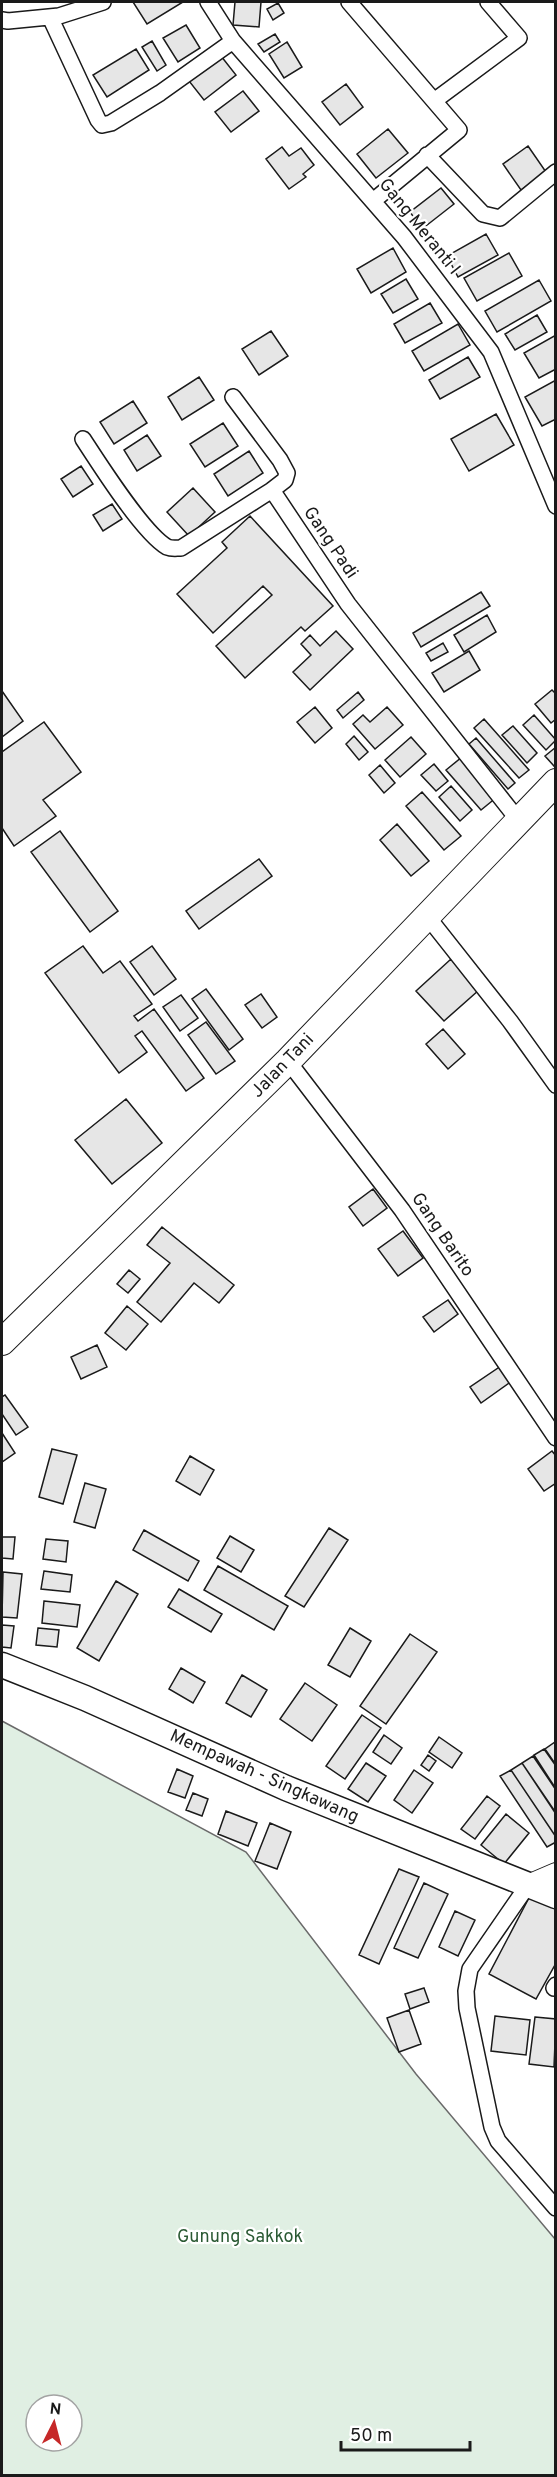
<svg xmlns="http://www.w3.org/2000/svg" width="557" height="2477" viewBox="0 0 557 2477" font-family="Overpass,sans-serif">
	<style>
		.green { fill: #e0efe3; stroke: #6a6a6a; stroke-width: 1.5; fill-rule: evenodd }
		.building { fill: #e6e6e6; stroke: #1a1a1a; stroke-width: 1.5 }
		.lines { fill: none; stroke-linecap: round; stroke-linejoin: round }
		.minor-casing { stroke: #1a1a1a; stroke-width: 18 }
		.tertiary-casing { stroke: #1a1a1a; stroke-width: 22 }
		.primary-casing { stroke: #1a1a1a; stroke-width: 27 }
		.trunk-casing { stroke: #1a1a1a; stroke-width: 28 }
		.minor { stroke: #fff; stroke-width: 15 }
		.tertiary { stroke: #fff; stroke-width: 20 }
		.primary { stroke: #fff; stroke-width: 24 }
		.trunk { stroke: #fff; stroke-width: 26 }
		.labels { text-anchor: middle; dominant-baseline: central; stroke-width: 4.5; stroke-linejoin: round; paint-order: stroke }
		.street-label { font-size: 18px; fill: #1a1a1a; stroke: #fff }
		.park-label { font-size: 18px; fill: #2b5a34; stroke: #fff }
	</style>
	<rect width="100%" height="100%" fill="#fff"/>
	<path class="green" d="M2,1721L246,1852L416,2074L555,2239V2475H2ZM36,2405H72V2441H36Z"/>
	<path class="building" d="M133,2H183L147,24Z
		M235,2H261L259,27L233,25Z
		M278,3L284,13L273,20L267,9Z
		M186,25L200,48L178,62L163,38Z
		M275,34L280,42L264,52L258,44Z
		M152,41L166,65L157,71L142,47Z
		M287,42L302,67L284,78L269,54Z
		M136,49L149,70L107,97L93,75Z
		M221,56L236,75L204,100L189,81Z
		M346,84L363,107L340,125L322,102Z
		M243,91L259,111L231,132L215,112Z
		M388,129L408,153L376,178L357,154Z
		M528,146L546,172L521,190L503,164Z
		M282,147L289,156L301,148L314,165L303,174L306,177L289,189L266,159Z
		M441,188L454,204L422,229L410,212Z
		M486,234L498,255L458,277L447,256Z
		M393,248L406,272L371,293L357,269Z
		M509,253L522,276L477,301L464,278Z
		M406,279L418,299L393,313L381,294Z
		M539,280L551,301L497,332L485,311Z
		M430,303L442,323L405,343L394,324Z
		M537,315L547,332L515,350L505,334Z
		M458,324L470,345L424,371L412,351Z
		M271,331L288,356L259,375L242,349Z
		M556,335V369L539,378L524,353Z
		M468,357L480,377L440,399L429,380Z
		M199,377L214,400L182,420L168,397Z
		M556,380V419L542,426L525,397Z
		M133,401L147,423L114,444L100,422Z
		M496,414L514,445L469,471L451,439Z
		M223,423L238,446L205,467L190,444Z
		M147,435L161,456L137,471L124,450Z
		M249,451L263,473L228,496L214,474Z
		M81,466L93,484L73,497L61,479Z
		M193,488L215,512L189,536L167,512Z
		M112,504L122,519L103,531L93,515Z
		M250,516L333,606L305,631L301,627L245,678L216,646L272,595L263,586L213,633L177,594L227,548L222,542Z
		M481,592L490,606L421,647L413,633Z
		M487,615L496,632L464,652L454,635Z
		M336,631L353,649L310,690L293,672L311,655L301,644L310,635L320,646Z
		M443,643L448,652L431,661L426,653Z
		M469,651L480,670L444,692L432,673Z
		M552,690L556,694V719L551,723L535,704Z
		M2,691L23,721L2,737Z
		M358,692L364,700L343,718L337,710Z
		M315,707L332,728L315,743L297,722Z
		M387,707L403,725L375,749L353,724L363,715L370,722Z
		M534,715L556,740L546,750L523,725Z
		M484,719L529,770L519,778L474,728Z
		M44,722L81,772L43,800L56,816L14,846L2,828V752Z
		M513,726L537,753L527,763L502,735Z
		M354,736L368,752L359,760L346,744Z
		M411,737L426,754L400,777L385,760Z
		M476,738L515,783L508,789L469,744Z
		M556,747V765L554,766L545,756Z
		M462,757L497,797L481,810L446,770Z
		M434,764L448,781L436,791L421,775Z
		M380,765L395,783L384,793L369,775Z
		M451,786L472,810L460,821L439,797Z
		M422,792L461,836L444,850L406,806Z
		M397,824L429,861L411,876L380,840Z
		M60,831L118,911L90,932L31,852Z
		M259,859L272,876L199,929L186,911Z
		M83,946L103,973L120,961L152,1004L134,1016L138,1021L154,1009L204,1078L186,1091L142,1031L135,1036L147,1052L119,1073L45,973Z
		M152,946L176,979L154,995L130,962Z
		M451,959L479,990L444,1021L416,991Z
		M206,989L243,1039L229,1050L192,999Z
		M261,994L277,1017L262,1028L245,1005Z
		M181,995L198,1018L180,1031L163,1007Z
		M206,1022L235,1061L216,1074L188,1035Z
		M443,1029L465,1054L448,1069L426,1044Z
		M126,1099L162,1143L112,1184L75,1140Z
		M373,1189L387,1208L363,1226L349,1207Z
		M162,1227L234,1285L219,1303L194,1283L161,1322L137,1302L170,1263L147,1245Z
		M403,1231L423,1258L398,1276L378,1249Z
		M129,1270L140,1279L128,1293L117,1284Z
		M448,1300L458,1314L434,1332L423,1317Z
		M127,1306L148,1324L126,1350L105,1333Z
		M97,1345L107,1367L81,1379L71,1357Z
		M501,1366L512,1381L481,1403L470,1387Z
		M5,1395L28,1427L16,1435L2,1414V1397Z
		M2,1433L15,1453L2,1462Z
		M52,1449L77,1455L63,1504L39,1497Z
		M552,1451L556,1456V1483L544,1491L528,1469Z
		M190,1456L214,1470L200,1495L176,1481Z
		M85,1483L106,1489L95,1528L74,1522Z
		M329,1528L348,1540L304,1607L285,1596Z
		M144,1530L199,1561L188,1581L133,1550Z
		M230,1536L254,1550L241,1572L217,1558Z
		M2,1537H15L13,1559L2,1558Z
		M46,1539L68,1541L66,1562L43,1559Z
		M218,1566L288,1606L274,1630L204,1590Z
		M44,1571L72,1575L70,1592L41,1589Z
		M3,1572L22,1574L17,1618L2,1617Z
		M116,1581L138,1594L99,1661L77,1648Z
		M179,1589L222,1614L211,1632L168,1607Z
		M44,1601L80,1605L77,1627L42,1623Z
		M2,1625L14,1626L11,1648L2,1647Z
		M38,1628L59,1630L57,1647L36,1645Z
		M350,1628L371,1641L350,1677L328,1665Z
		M410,1634L437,1652L386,1724L360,1706Z
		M181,1668L205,1682L193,1703L169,1689Z
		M242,1675L267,1690L251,1717L226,1703Z
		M305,1683L337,1705L312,1741L280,1719Z
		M362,1715L381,1728L345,1779L326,1766Z
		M384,1735L402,1748L391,1764L373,1752Z
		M439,1737L462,1753L452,1768L429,1752Z
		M555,1742H556V1765L545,1749Z
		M544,1749L556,1766V1789L534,1755Z
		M428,1755L436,1761L429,1771L421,1765Z
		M533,1756L556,1790V1813L522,1763Z
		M366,1763L386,1776L368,1802L348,1789Z
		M522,1763L556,1814V1837L511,1770Z
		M177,1769L193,1776L185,1798L168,1792Z
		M414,1770L433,1783L412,1813L394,1800Z
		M511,1770L556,1837V1842L547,1847L500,1776Z
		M193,1793L208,1799L202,1816L186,1810Z
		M487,1796L500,1806L475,1839L461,1829Z
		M226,1811L257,1823L248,1846L218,1834Z
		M506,1814L529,1833L504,1864L481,1845Z
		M270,1823L291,1832L277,1869L255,1861Z
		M399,1869L419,1877L379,1964L359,1955Z
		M424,1883L448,1894L418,1958L394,1948Z
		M531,1894L556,1907V1963L536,1999L489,1974Z
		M455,1911L475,1920L458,1956L439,1947Z
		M424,1988L429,2002L410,2009L405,1994Z
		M409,2010L421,2044L399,2052L387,2018Z
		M495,2016L530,2020L526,2055L491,2051Z
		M535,2017L556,2019L554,2067L529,2064Z"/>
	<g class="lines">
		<g class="minor-casing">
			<path id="minor" d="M208,2L233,41L404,237L491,352L556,506
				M349,2L459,130L373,201
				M50,17L98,120L102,125L111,123L160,93L233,41
				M2,20L8,21L59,16L103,2
				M434,101L519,38L488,2
				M427,155L483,214L500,218L556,172
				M233,397L280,460L287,473L285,480L272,490
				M83,439C100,465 143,533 167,547C172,549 176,548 181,548L272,490L348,604L519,821
				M427,916L510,1021L556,1085
				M288,1061L402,1210L556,1438
				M528,1885L470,1969L466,1991L467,2008L492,2127L498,2141L556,2208
				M554,1988L556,1985"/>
		</g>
		<g class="tertiary-casing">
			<path id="tertiary" d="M528,1885L556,1873"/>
		</g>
		<g class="primary-casing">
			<path id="primary" d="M2,1665L85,1698L286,1788L556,1896"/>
		</g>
		<g class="trunk-casing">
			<path id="trunk" d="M2,1342L288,1061L556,782"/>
		</g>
		<use href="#minor" class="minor"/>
		<use href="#tertiary" class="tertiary"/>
		<use href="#primary" class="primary"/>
		<use href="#trunk" class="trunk"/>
	</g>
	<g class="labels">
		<g class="street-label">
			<text transform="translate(419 227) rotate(51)">Gang Meranti I</text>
			<text transform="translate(330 543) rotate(56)">Gang Padi</text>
			<text transform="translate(283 1066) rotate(-46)">Jalan Tani</text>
			<text transform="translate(442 1235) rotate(56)">Gang Barito</text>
			<text transform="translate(264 1777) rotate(24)">Mempawah - Singkawang</text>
		</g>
		<g class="park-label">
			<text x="240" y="2237">Gunung Sakkok</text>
		</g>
	</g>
	<rect width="557" height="2477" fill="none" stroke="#1a1a1a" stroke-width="6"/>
	<g transform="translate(54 2423) rotate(6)"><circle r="28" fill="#ffffff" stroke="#a3a3a3" stroke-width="1.5"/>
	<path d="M0-4.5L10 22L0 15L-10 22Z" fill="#c62828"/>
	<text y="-9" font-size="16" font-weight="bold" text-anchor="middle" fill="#1a1a1a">N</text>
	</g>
	<path d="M341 2441v9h129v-9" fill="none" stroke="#1a1a1a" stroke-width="3"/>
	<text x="350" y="2441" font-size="18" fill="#1a1a1a" stroke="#ffffff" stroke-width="4.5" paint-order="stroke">50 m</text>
</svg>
